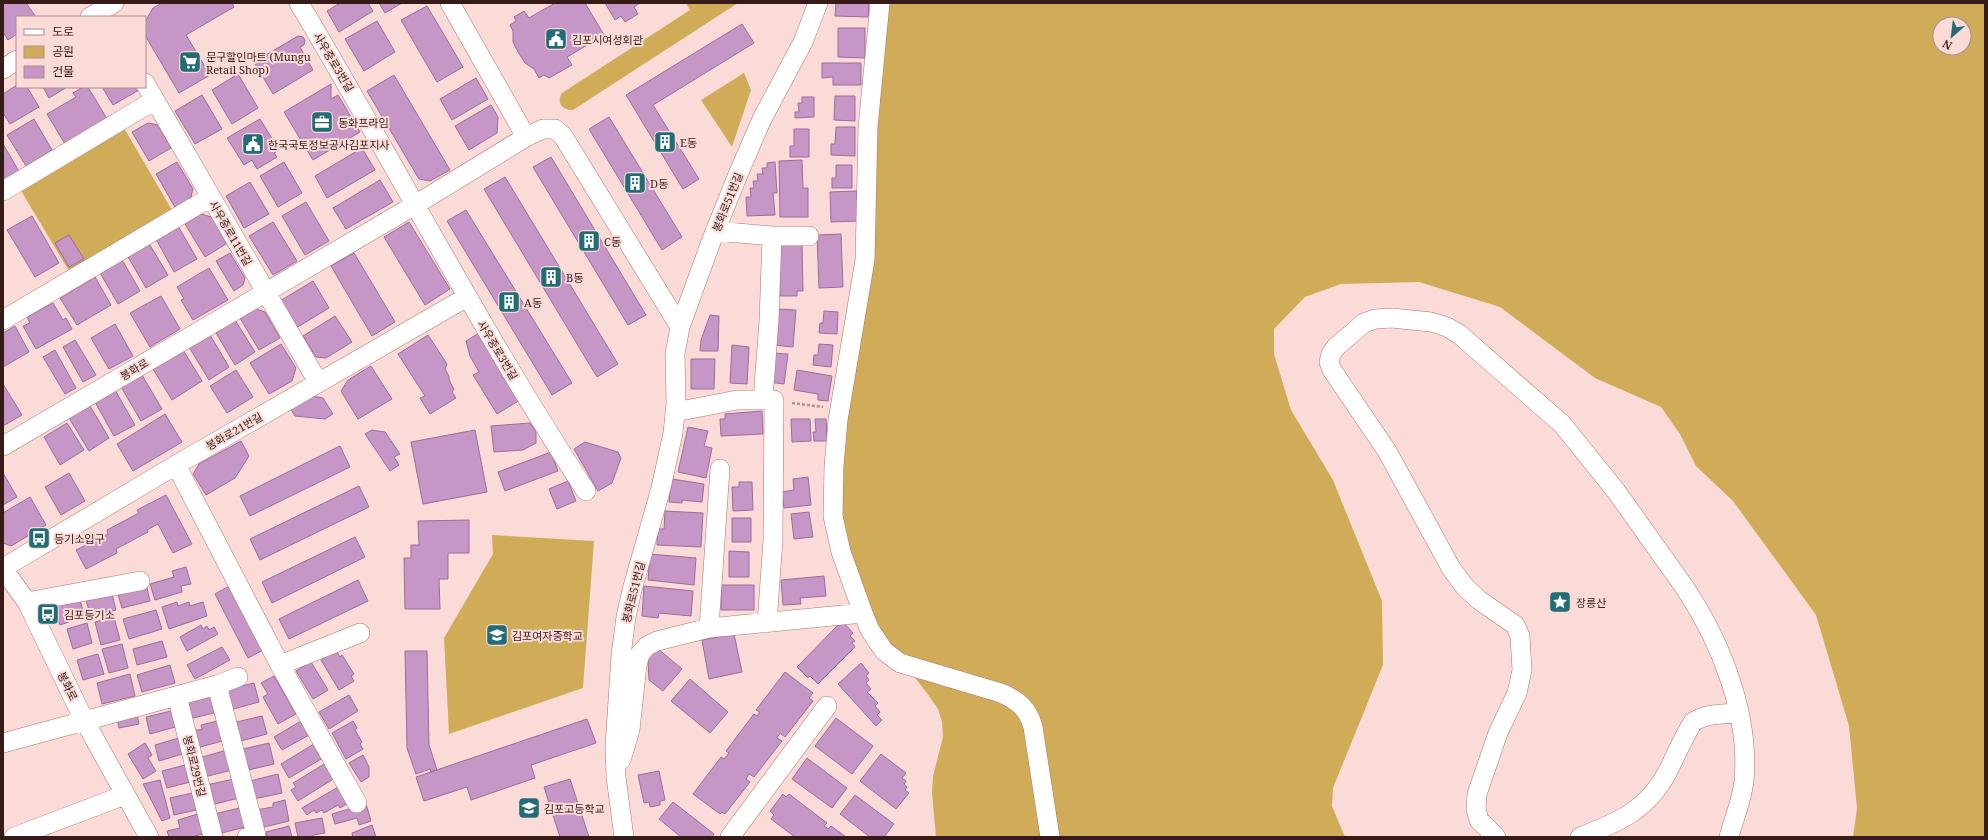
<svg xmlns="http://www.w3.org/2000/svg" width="1988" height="840" viewBox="0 0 1988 840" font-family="'Noto Serif','Noto Sans KR',serif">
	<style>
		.green { fill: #d1ac58; fill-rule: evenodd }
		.building { fill: #c696c7; stroke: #9b6d9c }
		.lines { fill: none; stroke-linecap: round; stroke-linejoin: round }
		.minor-casing { stroke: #b6716b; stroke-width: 20 }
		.path { stroke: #ad8f8c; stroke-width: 2.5; stroke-dasharray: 3 2; stroke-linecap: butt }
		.minor { stroke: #fff; stroke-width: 19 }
		.labels { text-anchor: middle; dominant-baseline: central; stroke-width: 4; stroke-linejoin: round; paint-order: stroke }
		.poi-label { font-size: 11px; fill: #361b18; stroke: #fbdbd8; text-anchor: start }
		.street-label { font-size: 11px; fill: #361b18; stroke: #fbdbd8 }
	</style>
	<rect width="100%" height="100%" fill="#fbdbd8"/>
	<path class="green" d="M686,3H738L573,110C562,110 556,103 562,93L690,10Z
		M884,3H1985V837H1853L1857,808L1849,726L1816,615L1733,501L1696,466L1680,434L1661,407L1595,378L1500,307L1419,282L1341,284L1305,297L1274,329V354L1291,410L1333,480L1382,601L1383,665L1333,788L1332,806L1345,837H936L932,793L933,776L943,737L942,722L938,709L929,696L877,628L846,551L838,493ZM1940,24H1964V48H1940Z
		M744,73L751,90L732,147L701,100Z
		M124,128L172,210L69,271L20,189Z
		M492,535L594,541L583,688L449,734L444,638L493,554Z"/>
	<path class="building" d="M3,3H26L36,17H17V34L8,40L3,32Z
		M162,3H232L234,7L186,35L210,75L179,93L146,37L145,22L153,8Z
		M340,3H368L373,11L339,32L327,11Z
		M379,3H402L385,13Z
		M555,3H585L604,35L567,57L572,65L549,78L544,75L539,78L534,69L525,63L518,52L513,42V31L510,25L516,21L514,17L524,11L529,18Z
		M605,3H640L634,7L638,14L625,22L621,16L615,20Z
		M836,3H869L868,17L835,16Z
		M427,6L463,67L437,82L401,20Z
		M377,21L395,52L364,71L345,39Z
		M742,24L754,43L653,105L699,179L683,189L626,95Z
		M838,28H865V58L838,57Z
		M298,36L303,37L305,40L304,45L300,47L313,70L273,94L254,62Z
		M822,63H861V85H833V77L822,78Z
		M238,74L258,108L232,124L212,90Z
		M394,75L450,170L430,181L419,179L367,91Z
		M476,78L488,99L452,120L440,99Z
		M331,84V99L338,95L360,132L313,160L284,112Z
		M17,85V87H27L39,107L10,124L3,113V94Z
		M43,87H67L49,98Z
		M83,87H88L107,119L65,144L47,114L76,97L73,93Z
		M102,87H138L139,90L113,105Z
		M202,95L222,129L195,144L175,111Z
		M835,96H855V121L834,120Z
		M802,97H814V117L795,118V112H799L798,103H802Z
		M491,105L498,117L497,133L469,150L455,126Z
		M609,117L682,237L662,250L589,129Z
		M34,119L52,150L26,166L7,135Z
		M260,119L279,150L274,153L277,157L257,169L252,160L244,165L227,138Z
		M148,123L158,125L171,148L149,161L132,132Z
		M836,127H855V156L831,155V144H835Z
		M794,129H809V157H790V146H794Z
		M3,144L20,173L3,183Z
		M362,148L375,170L327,198L315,176Z
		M551,157L646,315L628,325L533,167Z
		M802,160L803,188H808V217H780L779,161Z
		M177,162L193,189L190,201L176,209L156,174Z
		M284,162L302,193L278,207L260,176Z
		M775,162L777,193H773L775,215L747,216L746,197H751L750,188H754L753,181H758L757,174H763L762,168H767V163Z
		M836,165H852V188H832V178H836Z
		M505,177L618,364L597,377L484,189Z
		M380,180L393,202L346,229L333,208Z
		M250,182L269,214L244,228L226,196Z
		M857,191L858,221L831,222L830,192Z
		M306,202L329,241L305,255L282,216Z
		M466,210L572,383L552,395L447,221Z
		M201,214L215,218L229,242L205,257L185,224Z
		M32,216L59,263L35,277L7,230Z
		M273,222L297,261L273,275L249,236Z
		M409,222L450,289L425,305L384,237Z
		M178,226L197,259L174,272L156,239Z
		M841,234L843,287L819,288L817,235Z
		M69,235L84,259L69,267L55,243Z
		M148,242L168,275L146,288L127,255Z
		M802,243L803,291H797V296H780L779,244Z
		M230,253L245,278L243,285L234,291L216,261Z
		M354,253L395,322L372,336L331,266Z
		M121,258L140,291L118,304L99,271Z
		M209,268L228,300L193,320L181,300L184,299L177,287Z
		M95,277L111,305L77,325L60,298Z
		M313,281L329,308L296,328L280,301Z
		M161,296L180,329L150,347L130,313Z
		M53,303L63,320L66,318L72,329L36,349L23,326L30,323L27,317Z
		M256,309L265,312L280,338L259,350L240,318Z
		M777,309L796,310L793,347L773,345Z
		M824,311L838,312L837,334L819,333L820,323H823Z
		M710,315L719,316L718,351H700L701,340Z
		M335,316L352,342L326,358L316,357L303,336Z
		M235,320L255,352L235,365L216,333Z
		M115,324L133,356L109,369L91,338Z
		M15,326L29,352L3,367V333Z
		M479,333L520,400L497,414L473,375L479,372L470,356L466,341Z
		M210,335L229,367L209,380L189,347Z
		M428,335L447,364L445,369L449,376V380L454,389L452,392L456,398L430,414L420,398L425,396L398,354Z
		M75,340L96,375L83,382L63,347Z
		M281,344L296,368L292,381L269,394L250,363Z
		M819,344L833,345L831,367L813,365L814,355H818Z
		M732,345L749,347L747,384L730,383Z
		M55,350L76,388L65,394L43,357Z
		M183,350L202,381L172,400L153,369Z
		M771,353L788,354L784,384L768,382Z
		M691,359H715L714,389H691Z
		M371,366L392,399L358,419L341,391L348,380Z
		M236,370L253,397L227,413L210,386Z
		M797,370L832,376L828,401L818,400V394L794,390Z
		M142,375L162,409L141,421L121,387Z
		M3,384L22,415L3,426Z
		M115,390L135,425L114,436L95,402Z
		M311,396L323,398L333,414L325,419L295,416L290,408Z
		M90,406L109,438L89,451L69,418Z
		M762,411L763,434L721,436L720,419H725V414Z
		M165,414L182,442L133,471L117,444Z
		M791,419H810L811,441L792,442Z
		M815,419H826L827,441H814L813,432H816Z
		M67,423L84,450L60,465L44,437Z
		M530,423L536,432V443L523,450L494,452L491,426Z
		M688,427L708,431L704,446L712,448L706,478L678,472Z
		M372,430L385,432L400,454L394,457L399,465L390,471L365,434Z
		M475,430L487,492L423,504L411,442Z
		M241,441L249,456L235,478L206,495L193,474L199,464Z
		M585,442L618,452L621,458L612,483L598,491L574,449Z
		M340,446L350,467L250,516L240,496Z
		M551,452L558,471L505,491L498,472Z
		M3,473L17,497L3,505Z
		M69,473L85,501L61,515L45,487Z
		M808,477L811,505L784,508L782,492L794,490L793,479Z
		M672,479L704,484L702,502L682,500V503L669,502Z
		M568,481L576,501L557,509L549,489Z
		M739,482H752L753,510L733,511L732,487H739Z
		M359,486L369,507L260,560L250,539Z
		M166,495L192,544L173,553L158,524L147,530L148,532L116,549L117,553L86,569L76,550L108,534L107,530L139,513L137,510Z
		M30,497L46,525L11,546L3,543V513Z
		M665,511L703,513L701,547L657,545L658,529H664Z
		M809,512L813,537L794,539L791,514Z
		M732,518H751V542H732Z
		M469,520V553H448V579H439L440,609H405L404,558H411V545H419L418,521Z
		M355,537L365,557L272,603L262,582Z
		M729,551L749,552V577H729Z
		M650,554L696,558L694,585L648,580Z
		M186,567L191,584L181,586L182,592L155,600L150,584L174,577L172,571Z
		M824,576L826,596L800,598L801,604L783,605L781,580Z
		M358,580L368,601L289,639L279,619Z
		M146,583L150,601L122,608L117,591Z
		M233,584L267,648L248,658L215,594Z
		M721,585H754V610H721Z
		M644,586L693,591L691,616L659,613L658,618L642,616Z
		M111,590L116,610L91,617L86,600Z
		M79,596L83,611L67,616L69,622L60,625L53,604Z
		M177,602L178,606L189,602L190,606L203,602L207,616L169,629L162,607Z
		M156,610L162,629L129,639L123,619Z
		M114,617L120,640L101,645L95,622Z
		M842,621L853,633L850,636L855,641L852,643L855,647L818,684L810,676L808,678L797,667Z
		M87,623L92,643L73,649L67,629Z
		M201,625L203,629L207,626L209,630L214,627L218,634L187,651L180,637Z
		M734,634L742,672L709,679L702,640Z
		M162,641L167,657L137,665L133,649Z
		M122,644L128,668L109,673L102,649Z
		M222,647L230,660L195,679L187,665Z
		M657,648L682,669L663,691L649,680L648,659Z
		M336,650L340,657L342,655L354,674L351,676L354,681L339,690L321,660Z
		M405,651H427L429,745L437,770L431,772L430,769L416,774L407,748Z
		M98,654L104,674L83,680L77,660Z
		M311,662L328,690L313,699L296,671Z
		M861,663L869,673L866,676L869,680L866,683L871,689L867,692L878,703L875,706L880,712L877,715L882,720L876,726L838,684Z
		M170,665L175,683L142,692L137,675Z
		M785,672L813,693L809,698L813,701L785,737L780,733L777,738L782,741L754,777L749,774L746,779L750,782L725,814L722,812L720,814L693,794L721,757L724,759L729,753L726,751L754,714L757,716L760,712L756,710Z
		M130,674L135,696L102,704L97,683Z
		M274,676L296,714L278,724L263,697L268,694L261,683Z
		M690,679L728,712L710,733L671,701Z
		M254,683L259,702L230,710L225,690Z
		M214,693L218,712L189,719L185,700Z
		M349,695L358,711L329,729L319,712Z
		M175,710L179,726L150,734L146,717Z
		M137,714L139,724L119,728L117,718Z
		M262,716L267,734L237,742L232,723Z
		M836,718L873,746L852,774L815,746Z
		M587,719L596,743L531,765L535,778L471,800L467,787L424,801L416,777Z
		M221,720L226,740L197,748L193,731L202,729L201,725Z
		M301,721L309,735L282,750L274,737Z
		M353,721L357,728L355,730L362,742L360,744L363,749L346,759L332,733Z
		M182,737L186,753L159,761L155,745Z
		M145,743L152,755L148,758L156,771L143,779L128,754Z
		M269,743L274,764L244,771L239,750Z
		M314,744L323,758L289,778L281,764Z
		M227,750L232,770L204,777L199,758Z
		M881,754L906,773L902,778L906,781L904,784L907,787L905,790L909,793L896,809L860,781Z
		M363,755L369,767V777L361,782L349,763Z
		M807,758L847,788L832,808L792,779Z
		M326,763L335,778L298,801L291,790L296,787L293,783Z
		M189,764L194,781L167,788L162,771Z
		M659,771L665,800L660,801V805L650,807L649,802L644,803L638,775Z
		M278,774L282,793L254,799L250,781Z
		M234,779L239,798L211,805L206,785Z
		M570,779L589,837H560L544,787Z
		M160,780L170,818L162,821L143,784Z
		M340,786L350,802L340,808L338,805L324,813L322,810L316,813L314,810L307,815L302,808Z
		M197,792L201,809L174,815L170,798Z
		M783,794L786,797L789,794L827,823L824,826L828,829L831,826L846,837H795L771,819L774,815L770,811Z
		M855,795L894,824L884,837H870L840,814Z
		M285,800L289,821L260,828L256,810L273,807V803Z
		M673,802L714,834L712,837H681L659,819Z
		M366,804L371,821L359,825L357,818L335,824L332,814Z
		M244,807L249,826L218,834L214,814Z
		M201,813L207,833L191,837H169L167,831L180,828L178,820Z
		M322,818L325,833L313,835V837H298L295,823Z
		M372,825L376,837H353L352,833Z
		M289,826L292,837H267L266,832Z"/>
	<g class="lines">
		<g class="minor-casing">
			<path id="minor" d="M299,3C396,165 482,333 586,491
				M880,3L868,127L865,260L838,420L834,466L833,516L841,552L863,613L870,630L884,651L900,663L1001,693C1019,701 1028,709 1033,727L1050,837
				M90,17L114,3
				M3,69L17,60
				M145,83L318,382
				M526,137L543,129H555L563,136L680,327
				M3,191L155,100
				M715,231L772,236H809
				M3,320L211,197
				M763,399L769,321L772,236
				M675,412L737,400H774L773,540L767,623
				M3,446L415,205L526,137L450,3
				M176,465L280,665L357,803
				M3,568L176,465L467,297
				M3,569L27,602L84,720L149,837
				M27,602L140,581
				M709,628L720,469
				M280,665L360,633
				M217,685L256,835L247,837
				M177,696L213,837
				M3,743L217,685L238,677
				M621,760L630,730L637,665L640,654L647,646L657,641L709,628L863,613
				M14,837L125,795
				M624,837L616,777L615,746L621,655L626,617L632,590L661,488L673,433L676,404L675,354L680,327L712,239L739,172L762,119L803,42L818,3
				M730,837L827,706
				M1496,837L1479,820L1476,809L1477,794L1498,733L1517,693L1522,670L1520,636L1515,625L1479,600L1465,587L1451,568L1387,451L1332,370L1329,362L1331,354L1336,347L1364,323L1375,319L1392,318L1431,322L1447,327L1459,334L1562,424L1616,491L1685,588C1721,642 1750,715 1744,781C1742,800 1734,818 1729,837
				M1580,837C1619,822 1648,810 1668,771C1676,755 1683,738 1693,722C1707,713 1723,714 1739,713"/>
		</g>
		<path class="path" d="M792,403L823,407"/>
		<use href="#minor" class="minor"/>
	</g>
	<defs>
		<g id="civic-square" transform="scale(1.15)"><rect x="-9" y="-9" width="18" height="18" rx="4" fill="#226d75" stroke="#fbdbd8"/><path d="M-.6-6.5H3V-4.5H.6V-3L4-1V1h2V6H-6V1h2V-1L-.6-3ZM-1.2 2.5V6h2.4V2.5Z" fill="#fff"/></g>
		<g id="supermarket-square" transform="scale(1.15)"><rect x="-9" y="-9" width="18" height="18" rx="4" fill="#226d75" stroke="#fbdbd8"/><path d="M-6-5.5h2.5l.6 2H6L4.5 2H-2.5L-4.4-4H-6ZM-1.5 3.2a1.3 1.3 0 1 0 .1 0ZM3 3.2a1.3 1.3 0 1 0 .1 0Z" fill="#fff"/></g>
		<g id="office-square" transform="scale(1.15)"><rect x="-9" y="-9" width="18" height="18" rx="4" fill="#226d75" stroke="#fbdbd8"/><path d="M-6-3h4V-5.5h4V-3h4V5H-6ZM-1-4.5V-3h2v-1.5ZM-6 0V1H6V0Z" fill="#fff"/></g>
		<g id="building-square" transform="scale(1.15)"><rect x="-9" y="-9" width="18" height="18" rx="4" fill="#226d75" stroke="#fbdbd8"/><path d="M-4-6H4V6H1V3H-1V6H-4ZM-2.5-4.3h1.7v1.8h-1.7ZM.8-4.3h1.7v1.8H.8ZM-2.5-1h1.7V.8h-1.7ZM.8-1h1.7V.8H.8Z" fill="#fff"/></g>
		<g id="bus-square" transform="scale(1.15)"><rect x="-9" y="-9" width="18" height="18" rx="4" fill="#226d75" stroke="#fbdbd8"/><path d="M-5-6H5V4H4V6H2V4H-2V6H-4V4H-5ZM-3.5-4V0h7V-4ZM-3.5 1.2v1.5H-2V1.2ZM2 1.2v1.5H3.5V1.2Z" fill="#fff"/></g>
		<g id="sight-square" transform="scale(1.15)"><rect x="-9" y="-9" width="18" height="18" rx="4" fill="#226d75" stroke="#fbdbd8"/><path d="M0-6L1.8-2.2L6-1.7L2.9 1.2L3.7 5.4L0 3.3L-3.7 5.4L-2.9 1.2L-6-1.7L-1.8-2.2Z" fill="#fff"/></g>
		<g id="school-square" transform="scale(1.15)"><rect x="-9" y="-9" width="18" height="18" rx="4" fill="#226d75" stroke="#fbdbd8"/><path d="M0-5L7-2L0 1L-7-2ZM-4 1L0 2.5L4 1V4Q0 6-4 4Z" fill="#fff"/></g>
	</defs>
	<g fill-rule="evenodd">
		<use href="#civic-square" x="556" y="39"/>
		<use href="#supermarket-square" x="190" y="62"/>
		<use href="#office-square" x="322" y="122"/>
		<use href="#building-square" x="665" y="142"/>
		<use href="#civic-square" x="253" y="144"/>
		<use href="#building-square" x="635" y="183"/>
		<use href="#building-square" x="589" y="241"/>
		<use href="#building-square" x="551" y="277"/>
		<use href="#building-square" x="509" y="302"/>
		<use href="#bus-square" x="39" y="538"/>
		<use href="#sight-square" x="1560" y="602"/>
		<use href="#bus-square" x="48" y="614"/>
		<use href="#school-square" x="497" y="635"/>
		<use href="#school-square" x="529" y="808"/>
	</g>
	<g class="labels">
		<g class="poi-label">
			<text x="572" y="39">김포시여성회관</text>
			<text x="206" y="56">문구할인마트 (Mungu<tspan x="206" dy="13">Retail Shop)</tspan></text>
			<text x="338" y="122">동화프라임</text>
			<text x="680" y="142">E동</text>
			<text x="268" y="144">한국국토정보공사김포지사</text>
			<text x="650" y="183">D동</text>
			<text x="604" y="241">C동</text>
			<text x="566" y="277">B동</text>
			<text x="524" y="302">A동</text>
			<text x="54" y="538">등기소입구</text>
			<text x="1576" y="602">장릉산</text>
			<text x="64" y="614">김포등기소</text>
			<text x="512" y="635">김포여자중학교</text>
			<text x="544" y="808">김포고등학교</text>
		</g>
		<g class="street-label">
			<text transform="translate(334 62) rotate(59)">사우중로3번길</text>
			<text transform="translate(727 202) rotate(-68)">봉화로51번길</text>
			<text transform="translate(231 233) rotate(60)">사우중로11번길</text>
			<text transform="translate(498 350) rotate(59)">사우중로3번길</text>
			<text transform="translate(134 369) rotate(-31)">봉화로</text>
			<text transform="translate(234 431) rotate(-30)">봉화로21번길</text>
			<text transform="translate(633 592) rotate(-76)">봉화로51번길</text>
			<text transform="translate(68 686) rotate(64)">봉화로</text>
			<text transform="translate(195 766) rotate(76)">봉화로29번길</text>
		</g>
	</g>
	<rect width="1988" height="840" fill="none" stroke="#361b18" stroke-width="8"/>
	<rect x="16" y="16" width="130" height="72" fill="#fbdbd8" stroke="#ac8e8b"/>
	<rect x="24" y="29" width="20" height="6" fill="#ffffff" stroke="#ac8e8b"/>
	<text x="52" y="36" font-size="12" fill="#361b18">도로</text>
	<rect x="24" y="46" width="20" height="12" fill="#d1ac58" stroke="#ac8e8b"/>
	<text x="52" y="56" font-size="12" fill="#361b18">공원</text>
	<rect x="24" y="66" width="20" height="12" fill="#c696c7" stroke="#ac8e8b"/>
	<text x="52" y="76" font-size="12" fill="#361b18">건물</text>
	<g transform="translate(1952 36) rotate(208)"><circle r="19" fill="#fbdbd8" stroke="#ac8e8b"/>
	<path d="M0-3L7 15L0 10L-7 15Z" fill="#226d75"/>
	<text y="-6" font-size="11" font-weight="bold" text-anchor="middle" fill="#361b18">N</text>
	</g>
</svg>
